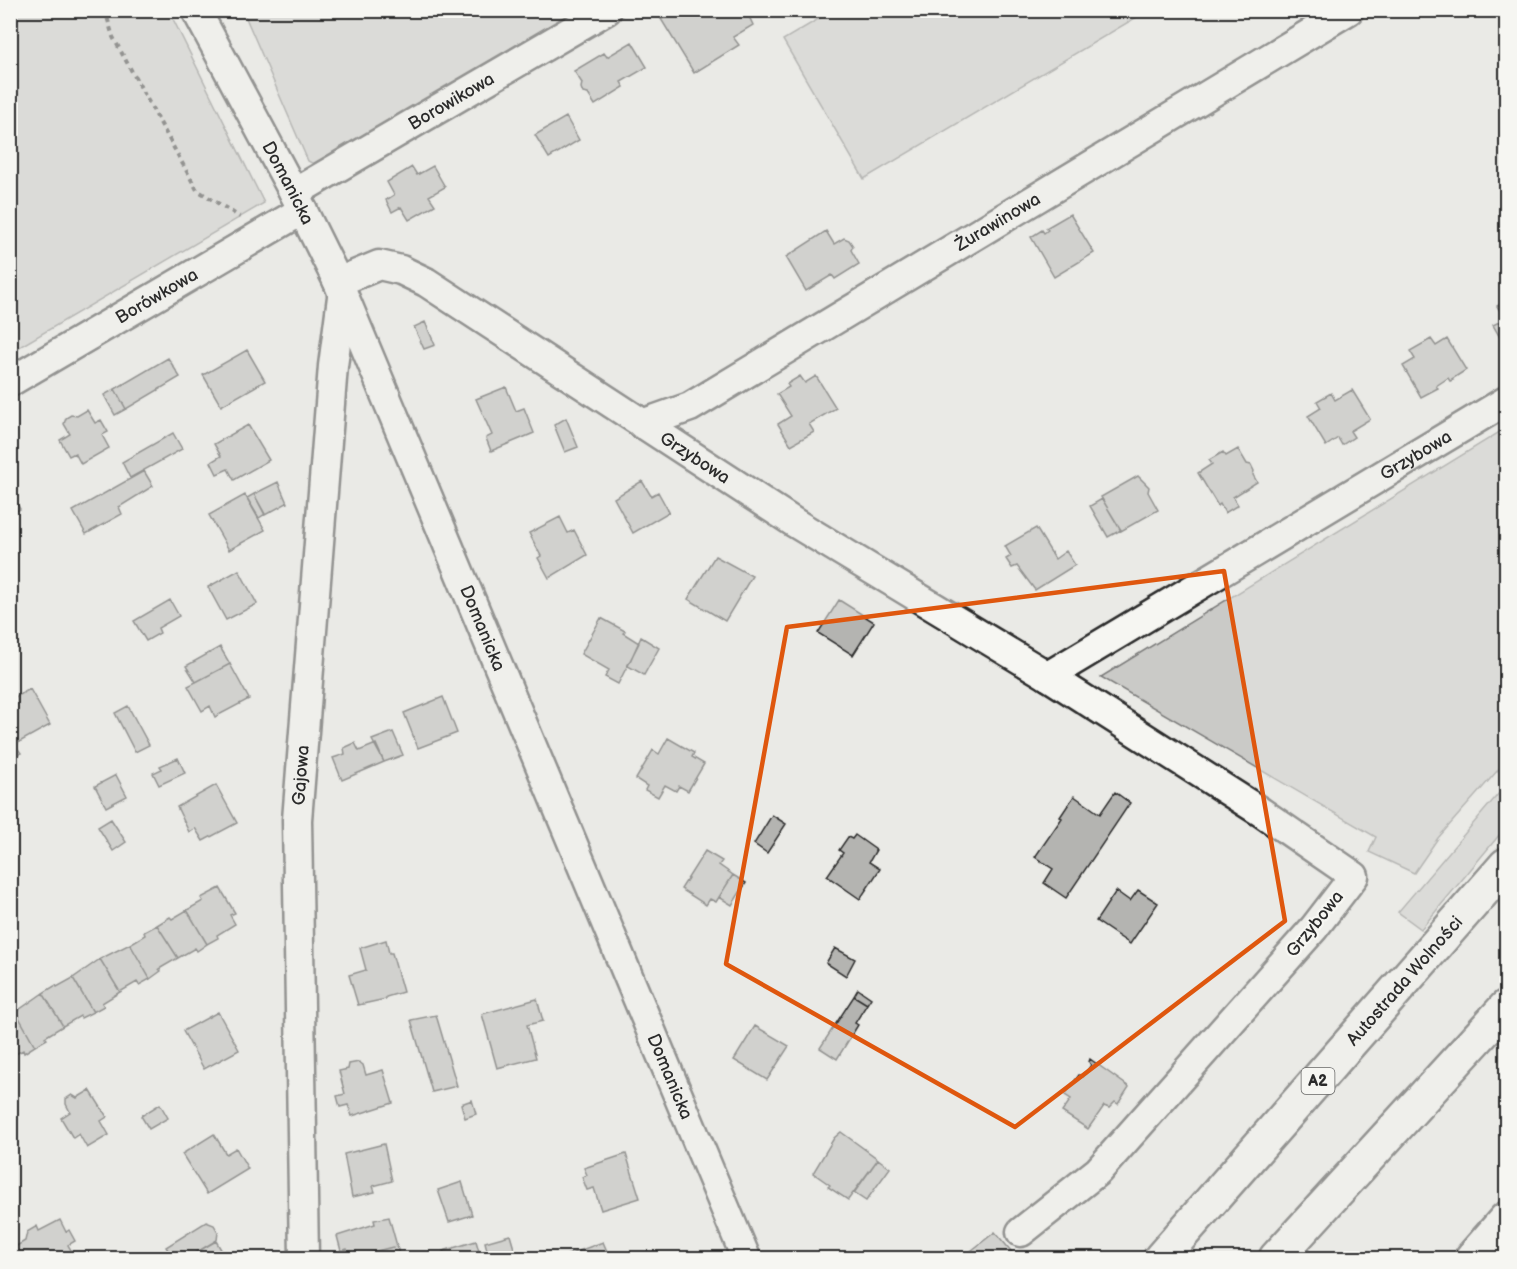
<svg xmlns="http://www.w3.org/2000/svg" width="1517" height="1269" viewBox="0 0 1517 1269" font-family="'Balsamiq Sans',sans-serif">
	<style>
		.green { fill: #cacac7; stroke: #7a7a79; stroke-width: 1.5 }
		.building { fill: #b4b4b1; stroke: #2b2b2b; stroke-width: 1.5 }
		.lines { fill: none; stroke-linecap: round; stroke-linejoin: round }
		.minor-casing { stroke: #2b2b2b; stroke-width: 33 }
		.major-casing { stroke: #2b2b2b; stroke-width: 38 }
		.highway-casing { stroke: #2b2b2b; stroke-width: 38 }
		.path { stroke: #2b2b2b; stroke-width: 4; stroke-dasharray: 4.5 4.5; stroke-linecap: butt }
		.minor { stroke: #f6f6f2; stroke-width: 28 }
		.major { stroke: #f6f6f2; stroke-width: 33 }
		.highway { stroke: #f6f6f2; stroke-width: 33 }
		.marked { fill: none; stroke: #df570e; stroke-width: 4.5; stroke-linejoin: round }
		.labels { text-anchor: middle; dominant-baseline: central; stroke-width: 4.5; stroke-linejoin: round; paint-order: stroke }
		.shield { fill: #f6f6f2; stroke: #686867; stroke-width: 1.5 }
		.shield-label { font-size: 16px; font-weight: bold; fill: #2b2b2b }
		.street-label { font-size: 18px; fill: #2b2b2b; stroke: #f6f6f2 }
	</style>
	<rect width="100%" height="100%" fill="#eaeae6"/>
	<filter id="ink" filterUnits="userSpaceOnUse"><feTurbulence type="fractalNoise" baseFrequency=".0167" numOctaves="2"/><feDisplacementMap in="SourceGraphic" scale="12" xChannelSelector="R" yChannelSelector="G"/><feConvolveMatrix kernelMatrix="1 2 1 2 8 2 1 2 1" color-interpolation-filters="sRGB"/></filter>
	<g filter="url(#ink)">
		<path class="green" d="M10,11H169L264,203L11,352Z
			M243,11H581L319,167L308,161Z
			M832,11V10L1147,11L864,179L783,40Z
			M1506,428V761L1438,838L1414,873L1369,852L1376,837L1101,677Z
			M1506,785V827L1421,929L1398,912Z"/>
		<path class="building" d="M676,10H689L693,16L703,10H746L753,25L733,37L739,45L694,73L661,19Z
			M632,42L647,67L621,82L624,87L595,105L588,94L583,93L581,88L582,83L574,71L604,53L607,57Z
			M566,117L579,140L549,158L535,135Z
			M433,166L445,187L429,196L435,205L409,220L401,207L392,212L386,200L394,195L387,182L412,167L417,175Z
			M1070,214L1094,253L1054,277L1031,237L1042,230L1044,233L1048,230L1046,228Z
			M826,231L834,244L844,238L849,240L853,246L851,250L859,264L835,279L832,275L806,291L786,257Z
			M1506,301V348L1493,325L1505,319L1497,306Z
			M425,322L435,345L424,349L414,327Z
			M1431,339L1436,346L1447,339L1466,370L1452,379L1453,380L1450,381L1448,378L1436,386L1438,388L1421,397L1403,366L1415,359L1410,351Z
			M247,350L265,381L221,406L203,375Z
			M168,358L180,377L126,409L115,389Z
			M800,376L805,383L816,376L836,408L809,424L814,432L791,445L778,424L791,416L777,394L789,387L787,384Z
			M506,387L516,411L524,408L534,433L491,451L486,438L492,435L476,399Z
			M115,389L126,409L115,415L104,395Z
			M1352,390L1370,419L1350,431L1354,437L1342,445L1338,438L1326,446L1308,416L1321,408L1317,401L1331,393L1335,400Z
			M87,410L95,423L101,420L108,432L102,435L109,448L81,464L75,453L69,456L60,440L70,434L64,424L66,418L71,415L77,416Z
			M566,418L578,447L565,452L554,425Z
			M248,425L269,460L234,480L228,469L217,474L211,462L221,456L214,444Z
			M173,433L182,449L130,478L122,462Z
			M1238,449L1247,464L1251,465L1254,471L1253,475L1257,482L1233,497L1238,505L1225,513L1220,504L1218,506L1198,473L1212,464L1209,460L1223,452L1226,456Z
			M144,471L153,486L119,507L122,514L86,534L73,511Z
			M1138,476L1149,487L1148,492L1158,510L1121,531L1101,497Z
			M642,481L651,496L658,492L669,512L633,533L614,498Z
			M278,482L287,503L265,515L254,494Z
			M10,492L20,509L10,515Z
			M254,494L265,514L259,518L247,498Z
			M245,495L265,530L229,550L209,515Z
			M1102,499L1121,530L1108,537L1090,506Z
			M560,517L568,533L574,530L587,555L549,578L538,558L541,556L529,533Z
			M1036,528L1055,559L1066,551L1075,565L1035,590L1017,566L1012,568L1006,559L1011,556L1005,546Z
			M715,556L752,576L725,621L688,599Z
			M239,570L257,604L226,620L208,587Z
			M170,600L179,616L158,628L160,633L146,641L134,621Z
			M839,600L874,622L853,655L818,633Z
			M601,618L625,631L623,633L639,643L618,684L605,677L609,670L581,654Z
			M641,637L659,648L644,675L628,666Z
			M220,647L230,664L196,682L186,666Z
			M230,664L249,699L215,717L210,706L202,711L188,686Z
			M30,689L50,725L14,745L10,738V700Z
			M443,697L457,733L418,748L404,713Z
			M128,706L149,745L135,752L115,713Z
			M393,732L403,755L384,762L372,740Z
			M10,738L21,753L10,759Z
			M668,738L694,753L692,757L704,764L688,791L679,786L676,791L665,785L658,797L645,790L647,786L636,779L653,750L659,754Z
			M355,743L359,751L376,744L384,762L342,780L333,758L345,754L344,748Z
			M178,758L185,773L159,785L153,773L162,769L160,766Z
			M116,775L127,796L106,807L95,786Z
			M216,785L237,823L203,841L195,828L189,832L177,807Z
			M1115,792L1130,803L1066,898L1044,883L1053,869L1035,857L1062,818L1060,817L1074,796L1100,814Z
			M772,815L786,824L767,853L754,844Z
			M111,819L126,842L113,851L98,827Z
			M855,835L876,850L869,862L880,869L860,899L827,876L843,853L839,850L848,837L852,839Z
			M705,851L722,861L719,865L733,875L716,902L710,899L706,905L681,889Z
			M733,875L746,883L732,905L719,897Z
			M220,888L235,913L230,915L235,924L217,935L218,938L207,944L187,910L203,901L201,898Z
			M1138,890L1158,903L1130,944L1096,921L1116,891L1130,901Z
			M187,910L207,944L197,951L195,948L178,958L157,925L170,917L172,919Z
			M157,925L178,958L159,969L161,971L150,979L130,944L145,935L144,932Z
			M386,940L389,953H392L403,992L386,997V999L358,1005L349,975L366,970L360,948Z
			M130,944L150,979L139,985L137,982L120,992L100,959Z
			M835,948L855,959L846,976L826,963Z
			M100,959L120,992L102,1003L104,1006L93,1012L73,978Z
			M73,978L93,1012L81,1018L80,1016L63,1026L43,993L56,985L57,987Z
			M858,989L871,998L867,1004L854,996Z
			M43,993L63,1026L45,1037L47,1039L35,1046L16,1012Z
			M854,996L867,1004L855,1023L858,1025L837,1059L820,1048Z
			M537,999L543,1021L527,1025L536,1058L497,1068L482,1014Z
			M16,1012L35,1046L24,1053L23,1050L10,1057V1015Z
			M218,1012L239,1050L204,1069L183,1031Z
			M436,1015L457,1086L432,1092L411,1020Z
			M755,1026L789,1046L767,1080L734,1060Z
			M1090,1059L1129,1087L1118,1104L1115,1102L1109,1108L1104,1106L1088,1129L1062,1112L1071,1099L1065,1095L1079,1075L1083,1077L1091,1065L1089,1062Z
			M359,1062L363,1065L366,1075L383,1070L393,1103L352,1116L348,1105L340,1107L337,1096L345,1094L339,1071L348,1069L349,1064Z
			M90,1090L107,1117L101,1121L109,1135L87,1148L79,1134L73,1138L61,1118L70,1112L66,1104V1099L72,1095L77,1098Z
			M472,1100L476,1114L465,1118L461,1104Z
			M160,1104L168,1118L149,1129L141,1116Z
			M841,1132L878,1159L848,1200L828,1187L830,1185L813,1173L834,1138Z
			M214,1134L226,1154L236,1148L248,1169L207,1194L182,1154Z
			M384,1144L392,1181L373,1186L375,1192L352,1197L344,1154Z
			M626,1154L640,1198L601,1210L594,1188L587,1190L582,1177L587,1175L584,1168Z
			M878,1159L890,1168L866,1201L854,1193Z
			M462,1182L472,1215L449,1222L438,1190Z
			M389,1217L397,1246L349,1258L347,1249L341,1251L337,1236L375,1224L374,1220Z
			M60,1220L66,1232L69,1230L75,1241L68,1245L75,1257L72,1258H19L13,1248L25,1241L27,1232L37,1226L39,1231Z
			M206,1222L214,1225L218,1232L217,1240L187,1258H173L166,1247Z
			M995,1232L1017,1258H962Z
			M510,1235L515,1252L489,1258L485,1242Z
			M216,1241L226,1258H187Z
			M476,1241L481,1258H445L443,1251Z
			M603,1242L610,1258H560Z
			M397,1246L400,1258H349Z
			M516,1253L518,1258H498Z"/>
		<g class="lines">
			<g class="minor-casing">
				<g id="minor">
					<path id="s1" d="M196,10L294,193L338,282L746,1258"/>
					<path id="s2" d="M294,193L607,10"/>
					<path id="s3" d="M338,282L379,265L401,270L426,282L795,523L1048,676L1261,812L1354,876L1314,928L1098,1171L1021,1232"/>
					<path id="s4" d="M10,382L303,210"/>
					<path id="s5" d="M642,424L690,407L1349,10"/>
					<path id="s6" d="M1048,676L1506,401"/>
					<path id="s7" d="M304,1258L297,820L333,366L342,297"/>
				</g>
			</g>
			<g class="major-casing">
				<path id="major" d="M1472,1258L1506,1219"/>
			</g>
			<g class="highway-casing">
				<g id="highway">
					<path id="s8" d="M1161,1258L1506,865"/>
					<path d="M1276,1258L1506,1007"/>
				</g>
			</g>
			<path class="path" d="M105,10L113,37L197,190L240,217"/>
			<use href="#minor" class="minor"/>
			<use href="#major" class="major"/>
			<use href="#highway" class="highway"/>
		</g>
	</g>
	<path d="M0 0H1517V1269H0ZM1224,571L1285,921L1015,1127L726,964L787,627Z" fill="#eaeae6" fill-opacity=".55" fill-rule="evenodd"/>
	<path class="marked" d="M1224,571L1285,921L1015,1127L726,964L787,627Z"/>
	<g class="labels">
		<rect class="shield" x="1301.5" y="1068" width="33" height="26" rx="4.5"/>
		<g class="shield-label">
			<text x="1318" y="1081">A2</text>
		</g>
		<g class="street-label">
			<text stroke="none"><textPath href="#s2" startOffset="182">Borowikowa</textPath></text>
			<text stroke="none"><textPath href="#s1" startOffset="196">Domanicka</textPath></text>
			<text stroke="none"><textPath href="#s5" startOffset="410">Żurawinowa</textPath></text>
			<text stroke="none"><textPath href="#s4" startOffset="170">Borówkowa</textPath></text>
			<text stroke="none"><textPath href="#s6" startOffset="429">Grzybowa</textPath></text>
			<text stroke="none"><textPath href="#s3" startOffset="416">Grzybowa</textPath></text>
			<text stroke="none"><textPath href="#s1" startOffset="682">Domanicka</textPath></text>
			<text stroke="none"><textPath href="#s7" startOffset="483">Gajowa</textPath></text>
			<text transform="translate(1315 924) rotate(-51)">Grzybowa</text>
			<text stroke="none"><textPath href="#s8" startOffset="369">Autostrada Wolności</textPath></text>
			<text stroke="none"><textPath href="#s1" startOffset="1168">Domanicka</textPath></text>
		</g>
	</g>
	<rect width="1517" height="1269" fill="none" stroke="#f6f6f2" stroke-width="36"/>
	<rect x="18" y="18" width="1481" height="1233" fill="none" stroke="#2b2b2b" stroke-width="2" filter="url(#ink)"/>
</svg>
